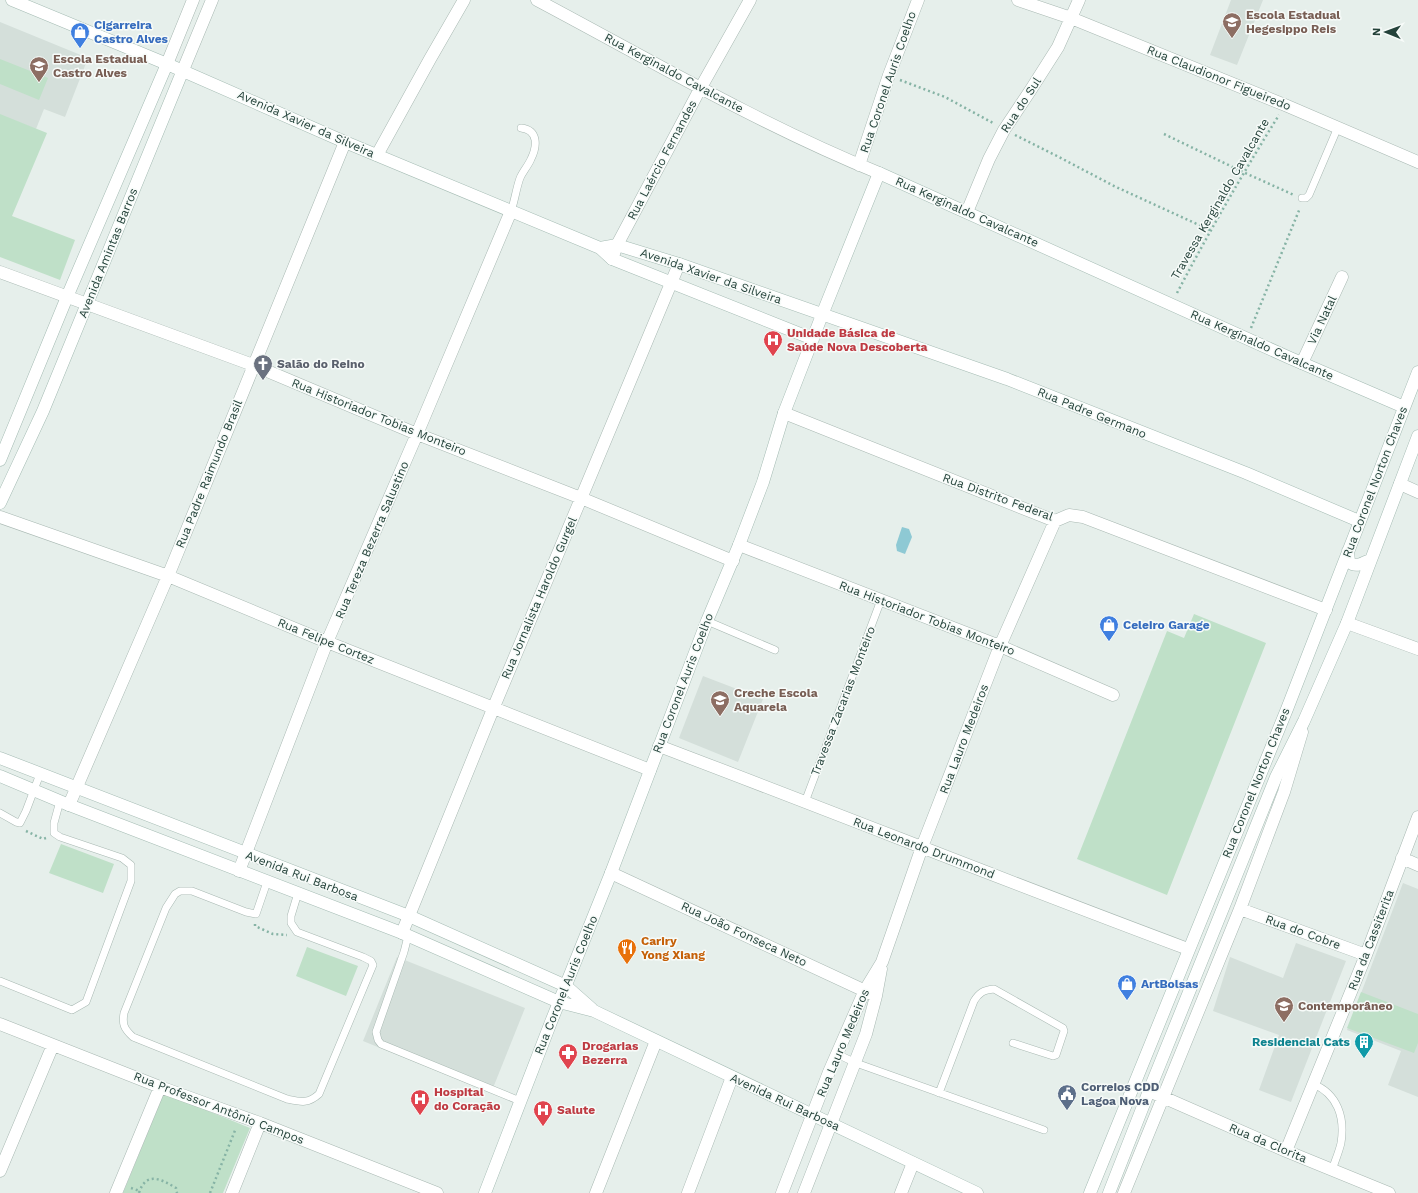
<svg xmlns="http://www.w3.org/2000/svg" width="1418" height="1193" viewBox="0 0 1418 1193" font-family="'Work Sans',sans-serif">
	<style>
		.built { fill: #d4dfda }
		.green { fill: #bfe0c8 }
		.water { fill: #8ec9d4 }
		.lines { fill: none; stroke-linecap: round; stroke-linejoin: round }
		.lane-casing { stroke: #a8b8b2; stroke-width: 8 }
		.street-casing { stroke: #a8b8b2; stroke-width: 13 }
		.secondary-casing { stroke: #a4bbb3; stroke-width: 13 }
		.path { stroke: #86b3a5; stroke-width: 2.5; stroke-dasharray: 2 3; stroke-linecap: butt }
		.lane { stroke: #fff; stroke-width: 7 }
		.street { stroke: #fff; stroke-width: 12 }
		.secondary { stroke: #fff; stroke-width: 12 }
		.labels { text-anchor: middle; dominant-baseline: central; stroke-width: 3; stroke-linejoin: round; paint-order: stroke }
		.education-label { font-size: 12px; font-weight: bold; fill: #785e54; stroke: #f7fbf9; text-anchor: start }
		.shop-label { font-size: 12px; font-weight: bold; fill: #366cbe; stroke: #f7fbf9; text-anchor: start }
		.street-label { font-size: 12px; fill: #24423a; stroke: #f7fbf9 }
		.health-label { font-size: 12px; font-weight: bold; fill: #be3a42; stroke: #f7fbf9; text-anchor: start }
		.worship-label { font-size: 12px; font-weight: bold; fill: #5b616d; stroke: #f7fbf9; text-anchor: start }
		.food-label { font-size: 12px; font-weight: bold; fill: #c56008; stroke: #f7fbf9; text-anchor: start }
		.culture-label { font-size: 12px; font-weight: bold; fill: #0d838f; stroke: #f7fbf9; text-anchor: end }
		.service-label { font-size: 12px; font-weight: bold; fill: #4e5e75; stroke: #f7fbf9; text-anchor: start }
	</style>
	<rect width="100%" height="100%" fill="#e6efeb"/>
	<path class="built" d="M1231,0H1263L1237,65L1210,55Z
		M0,22L88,58L65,117L44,109L36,129L0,115Z
		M703,676L763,699L738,762L679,738Z
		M1403,883L1418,889V1097L1388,1085L1401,1051L1347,1030Z
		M1296,943L1346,961L1291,1102L1259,1090L1279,1035L1213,1011L1230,957L1283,978Z
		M397,957L525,1008L491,1093L363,1041Z"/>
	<path class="green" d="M0,59L48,78L39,100L0,84Z
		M0,114L47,133L12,216L75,240L60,280L0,257Z
		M1194,614L1266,643L1167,895L1077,859L1167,631L1184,638Z
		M61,844L114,864L103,893L49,873Z
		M307,947L358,966L346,996L296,976Z
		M1361,992L1418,1014V1043L1414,1053L1347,1028Z
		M164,1093L250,1128L223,1193H123Z"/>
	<path class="water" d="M902,527L909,529L912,537L905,554L897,551L896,545Z"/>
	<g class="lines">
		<g class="lane-casing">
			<path id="lane" d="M1302,198H1306L1309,195L1338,127
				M511,211C515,200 516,189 520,178C523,171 528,166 531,159C537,147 539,130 521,128
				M707,621L775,650
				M805,802L881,600
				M0,813L16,822L20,823L26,811L40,774
				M267,882L256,914L246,912L192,891H180L175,894L166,908L124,1013C122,1024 124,1029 133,1037L287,1099C301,1102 308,1104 319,1094L373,965L371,961L363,957L297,932L291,923V916L298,893
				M408,936L404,952L376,1032L378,1040L381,1044L520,1101
				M0,981L72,1010L86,1002L131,881V865L122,858L60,837L54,833V823L60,801
				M837,1054L856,1063L1044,1130
				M1313,1084C1338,1094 1345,1118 1341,1143C1339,1152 1335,1161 1332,1170
				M939,1093L974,1001C979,993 983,990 994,989L1063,1028L1064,1031L1056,1055L1053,1056L1013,1043"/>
		</g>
		<g class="street-casing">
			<path id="street" d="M537,0C650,60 761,125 879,173
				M1018,0L1071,18L1285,105L1418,162
				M167,64L193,0
				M183,70L212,0
				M377,155L430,59L464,0
				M859,165L889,75L918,0
				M967,212L989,159L1004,130L1030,91L1058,47L1079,0
				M612,259L617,245L700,89L750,0
				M0,272L253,365L417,434L581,498L733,561
				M1302,363L1342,277
				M784,413L1055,521L1069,515L1083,517L1326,610
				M1400,484L1418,492
				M0,517L168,576L327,642L650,770
				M739,545L1000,646L1113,695
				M1347,623L1418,649
				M659,746C836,813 1011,883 1188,949
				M69,805L168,576L345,142
				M1402,858L1418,865
				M239,871L327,642L417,434L511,211
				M611,873L876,996
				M1240,909L1366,955
				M402,933L493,709L679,264
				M0,1024L160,1087L260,1123L437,1193
				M1149,1091L1286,1151L1389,1193
				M1286,1151L1366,955L1418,817
				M0,1171L53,1045
				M116,1193L160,1087
				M232,1193L260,1123
				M596,1193L656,1041
				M688,1193L732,1077
				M782,1193L829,1072L865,990L882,962L922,847L1000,646L1055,521
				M804,1193L866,1034L876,996L881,969
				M901,1193L913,1163
				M1124,1193L1240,909L1284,792L1302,732"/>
		</g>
		<g class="secondary-casing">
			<path id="secondary" d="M12,0L167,64L345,142L600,248L612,259L813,339
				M600,248L617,245L679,264L1007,379L1246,473L1359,521
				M0,460L67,297L167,64
				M0,503L43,411L183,70
				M1348,551L1349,562C1356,568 1363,563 1370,560
				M0,758L409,916L566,986L592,1009
				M0,776L69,805L402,933L559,1002L594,1011L977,1193
				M485,1193L551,1022L611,873L707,621L739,545L763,482L784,413L822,315L879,173L1290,358L1404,407
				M1090,1193L1287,709L1418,372
				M1109,1193L1149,1091L1276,777L1304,721L1347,623L1418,436"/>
		</g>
		<path class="path" d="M900,80L945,97L993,123
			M1164,134L1243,172L1294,195
			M1015,135L1057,156L1114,186L1210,230
			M1177,293C1209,232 1243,173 1279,115
			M1251,328L1300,208
			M26,831L43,839L46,838
			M255,924V926L273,934L287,935
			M131,1188L140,1191
			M139,1193C146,1171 161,1179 176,1188L177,1193
			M210,1193L236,1128"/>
		<use href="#lane" class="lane"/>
		<use href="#street" class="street"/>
		<use href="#secondary" class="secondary"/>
	</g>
	<defs>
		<g id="school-pin" transform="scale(1)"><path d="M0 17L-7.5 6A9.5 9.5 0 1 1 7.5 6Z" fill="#8d6e63" stroke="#f7fbf9"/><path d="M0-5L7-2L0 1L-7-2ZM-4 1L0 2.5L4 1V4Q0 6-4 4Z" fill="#fff"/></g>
		<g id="shop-pin" transform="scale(1)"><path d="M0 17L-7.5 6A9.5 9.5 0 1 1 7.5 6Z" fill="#3f7fe0" stroke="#f7fbf9"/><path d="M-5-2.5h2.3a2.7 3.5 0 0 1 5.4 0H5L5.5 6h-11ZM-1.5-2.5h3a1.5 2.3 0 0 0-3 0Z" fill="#fff"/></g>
		<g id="hospital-pin" transform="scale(1)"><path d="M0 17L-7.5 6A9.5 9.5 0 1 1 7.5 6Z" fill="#e0444e" stroke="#f7fbf9"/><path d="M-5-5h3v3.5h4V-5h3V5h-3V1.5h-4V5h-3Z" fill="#fff"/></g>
		<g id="church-pin" transform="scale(1)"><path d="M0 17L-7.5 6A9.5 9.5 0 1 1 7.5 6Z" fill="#6b7280" stroke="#f7fbf9"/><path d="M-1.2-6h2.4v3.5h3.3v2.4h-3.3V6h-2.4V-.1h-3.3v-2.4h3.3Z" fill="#fff"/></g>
		<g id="restaurant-pin" transform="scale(1)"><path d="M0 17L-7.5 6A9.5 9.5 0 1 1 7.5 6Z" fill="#e8710a" stroke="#f7fbf9"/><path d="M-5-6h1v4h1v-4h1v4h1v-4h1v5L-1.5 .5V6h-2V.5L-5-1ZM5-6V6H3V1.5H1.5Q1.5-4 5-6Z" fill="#fff"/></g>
		<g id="building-pin" transform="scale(1)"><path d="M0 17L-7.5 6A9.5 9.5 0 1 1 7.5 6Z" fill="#0f9aa8" stroke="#f7fbf9"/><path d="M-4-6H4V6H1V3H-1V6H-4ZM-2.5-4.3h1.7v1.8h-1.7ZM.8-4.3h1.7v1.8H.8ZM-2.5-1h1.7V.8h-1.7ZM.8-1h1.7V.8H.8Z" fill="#fff"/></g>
		<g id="pharmacy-pin" transform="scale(1)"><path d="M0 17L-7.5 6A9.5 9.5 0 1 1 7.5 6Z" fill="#e0444e" stroke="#f7fbf9"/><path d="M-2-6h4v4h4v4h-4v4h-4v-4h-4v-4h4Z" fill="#fff"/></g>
		<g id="civic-pin" transform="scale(1)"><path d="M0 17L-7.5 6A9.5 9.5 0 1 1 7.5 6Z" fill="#5c6f8a" stroke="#f7fbf9"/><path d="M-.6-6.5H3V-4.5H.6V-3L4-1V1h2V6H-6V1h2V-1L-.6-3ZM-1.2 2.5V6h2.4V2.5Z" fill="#fff"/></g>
	</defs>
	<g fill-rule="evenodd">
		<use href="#school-pin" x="1232" y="22"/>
		<use href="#shop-pin" x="80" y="32"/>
		<use href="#school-pin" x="39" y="66"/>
		<use href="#hospital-pin" x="773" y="340"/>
		<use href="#church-pin" x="263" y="364"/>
		<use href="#shop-pin" x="1109" y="625"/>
		<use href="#school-pin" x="720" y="700"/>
		<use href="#restaurant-pin" x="627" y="948"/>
		<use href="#shop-pin" x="1127" y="984"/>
		<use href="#school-pin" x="1284" y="1006"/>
		<use href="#building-pin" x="1364" y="1042"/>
		<use href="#pharmacy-pin" x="568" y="1053"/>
		<use href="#civic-pin" x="1067" y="1094"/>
		<use href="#hospital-pin" x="420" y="1099"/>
		<use href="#hospital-pin" x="543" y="1110"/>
	</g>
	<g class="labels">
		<g class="education-label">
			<text x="1246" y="15">Escola Estadual<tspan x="1246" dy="14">Hegesippo Reis</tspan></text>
			<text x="53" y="59">Escola Estadual<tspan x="53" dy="14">Castro Alves</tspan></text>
			<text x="734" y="693">Creche Escola<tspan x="734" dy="14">Aquarela</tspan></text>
			<text x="1298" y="1006">Contemporâneo</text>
		</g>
		<g class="shop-label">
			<text x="94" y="25">Cigarreira<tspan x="94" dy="14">Castro Alves</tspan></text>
			<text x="1123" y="625">Celeiro Garage</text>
			<text x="1141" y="984">ArtBolsas</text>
		</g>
		<g class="street-label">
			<text transform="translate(674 73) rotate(28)">Rua Kerginaldo Cavalcante</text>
			<text transform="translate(1219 78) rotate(22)">Rua Claudionor Figueiredo</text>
			<text transform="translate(888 82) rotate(-71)">Rua Coronel Auris Coelho</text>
			<text transform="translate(1021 105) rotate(-57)">Rua do Sul</text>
			<text transform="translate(306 124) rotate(24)">Avenida Xavier da Silveira</text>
			<text transform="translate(662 160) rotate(-62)">Rua Laércio Fernandes</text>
			<text transform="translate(1220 199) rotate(-60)">Travessa Kerginaldo Cavalcante</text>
			<text transform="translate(967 212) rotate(24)">Rua Kerginaldo Cavalcante</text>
			<text transform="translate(108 253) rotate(-68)">Avenida Amintas Barros</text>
			<text transform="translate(711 276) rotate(19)">Avenida Xavier da Silveira</text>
			<text transform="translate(1322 320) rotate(-65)">Via Natal</text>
			<text transform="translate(1262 345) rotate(24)">Rua Kerginaldo Cavalcante</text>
			<text transform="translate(1092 413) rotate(22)">Rua Padre Germano</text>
			<text transform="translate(379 417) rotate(22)">Rua Historiador Tobias Monteiro</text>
			<text transform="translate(209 474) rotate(-68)">Rua Padre Raimundo Brasil</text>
			<text transform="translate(1375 482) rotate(-69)">Rua Coronel Norton Chaves</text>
			<text transform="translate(998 497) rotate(20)">Rua Distrito Federal</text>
			<text transform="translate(372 540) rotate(-67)">Rua Tereza Bezerra Salustino</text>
			<text transform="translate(539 598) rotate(-67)">Rua Jornalista Haroldo Gurgel</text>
			<text transform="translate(927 618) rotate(21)">Rua Historiador Tobias Monteiro</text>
			<text transform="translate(326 641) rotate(22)">Rua Felipe Cortez</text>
			<text transform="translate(683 683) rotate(-69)">Rua Coronel Auris Coelho</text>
			<text transform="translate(843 701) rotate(-69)">Travessa Zacarias Monteiro</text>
			<text transform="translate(964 739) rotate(-69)">Rua Lauro Medeiros</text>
			<text transform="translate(1256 783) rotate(-68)">Rua Coronel Norton Chaves</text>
			<text transform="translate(924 848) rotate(21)">Rua Leonardo Drummond</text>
			<text transform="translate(302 876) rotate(21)">Avenida Rui Barbosa</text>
			<text transform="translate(1303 932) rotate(20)">Rua do Cobre</text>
			<text transform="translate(744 934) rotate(25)">Rua João Fonseca Neto</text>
			<text transform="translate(1371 940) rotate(-69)">Rua da Cassiterita</text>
			<text transform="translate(566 985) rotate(-68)">Rua Coronel Auris Coelho</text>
			<text transform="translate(843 1043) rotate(-67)">Rua Lauro Medeiros</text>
			<text transform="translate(785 1102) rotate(25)">Avenida Rui Barbosa</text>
			<text transform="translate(219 1108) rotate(21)">Rua Professor Antônio Campos</text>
			<text transform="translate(1268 1143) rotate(23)">Rua da Clorita</text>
		</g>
		<g class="health-label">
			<text x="787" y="333">Unidade Básica de<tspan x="787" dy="14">Saúde Nova Descoberta</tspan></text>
			<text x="582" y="1046">Drogarias<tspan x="582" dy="14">Bezerra</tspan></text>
			<text x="434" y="1092">Hospital<tspan x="434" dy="14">do Coração</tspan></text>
			<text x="557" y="1110">Salute</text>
		</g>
		<g class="worship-label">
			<text x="277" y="364">Salão do Reino</text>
		</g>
		<g class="food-label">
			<text x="641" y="941">Cariry<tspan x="641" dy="14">Yong Xiang</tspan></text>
		</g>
		<g class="culture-label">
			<text x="1350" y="1042">Residencial Cats</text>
		</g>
		<g class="service-label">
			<text x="1081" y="1087">Correios CDD<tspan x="1081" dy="14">Lagoa Nova</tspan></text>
		</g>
	</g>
	<g transform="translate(1386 32) rotate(271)" stroke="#f7fbf9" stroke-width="3" paint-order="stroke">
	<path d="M0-3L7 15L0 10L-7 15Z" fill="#24423a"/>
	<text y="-6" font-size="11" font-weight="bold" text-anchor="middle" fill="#24423a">N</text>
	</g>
</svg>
